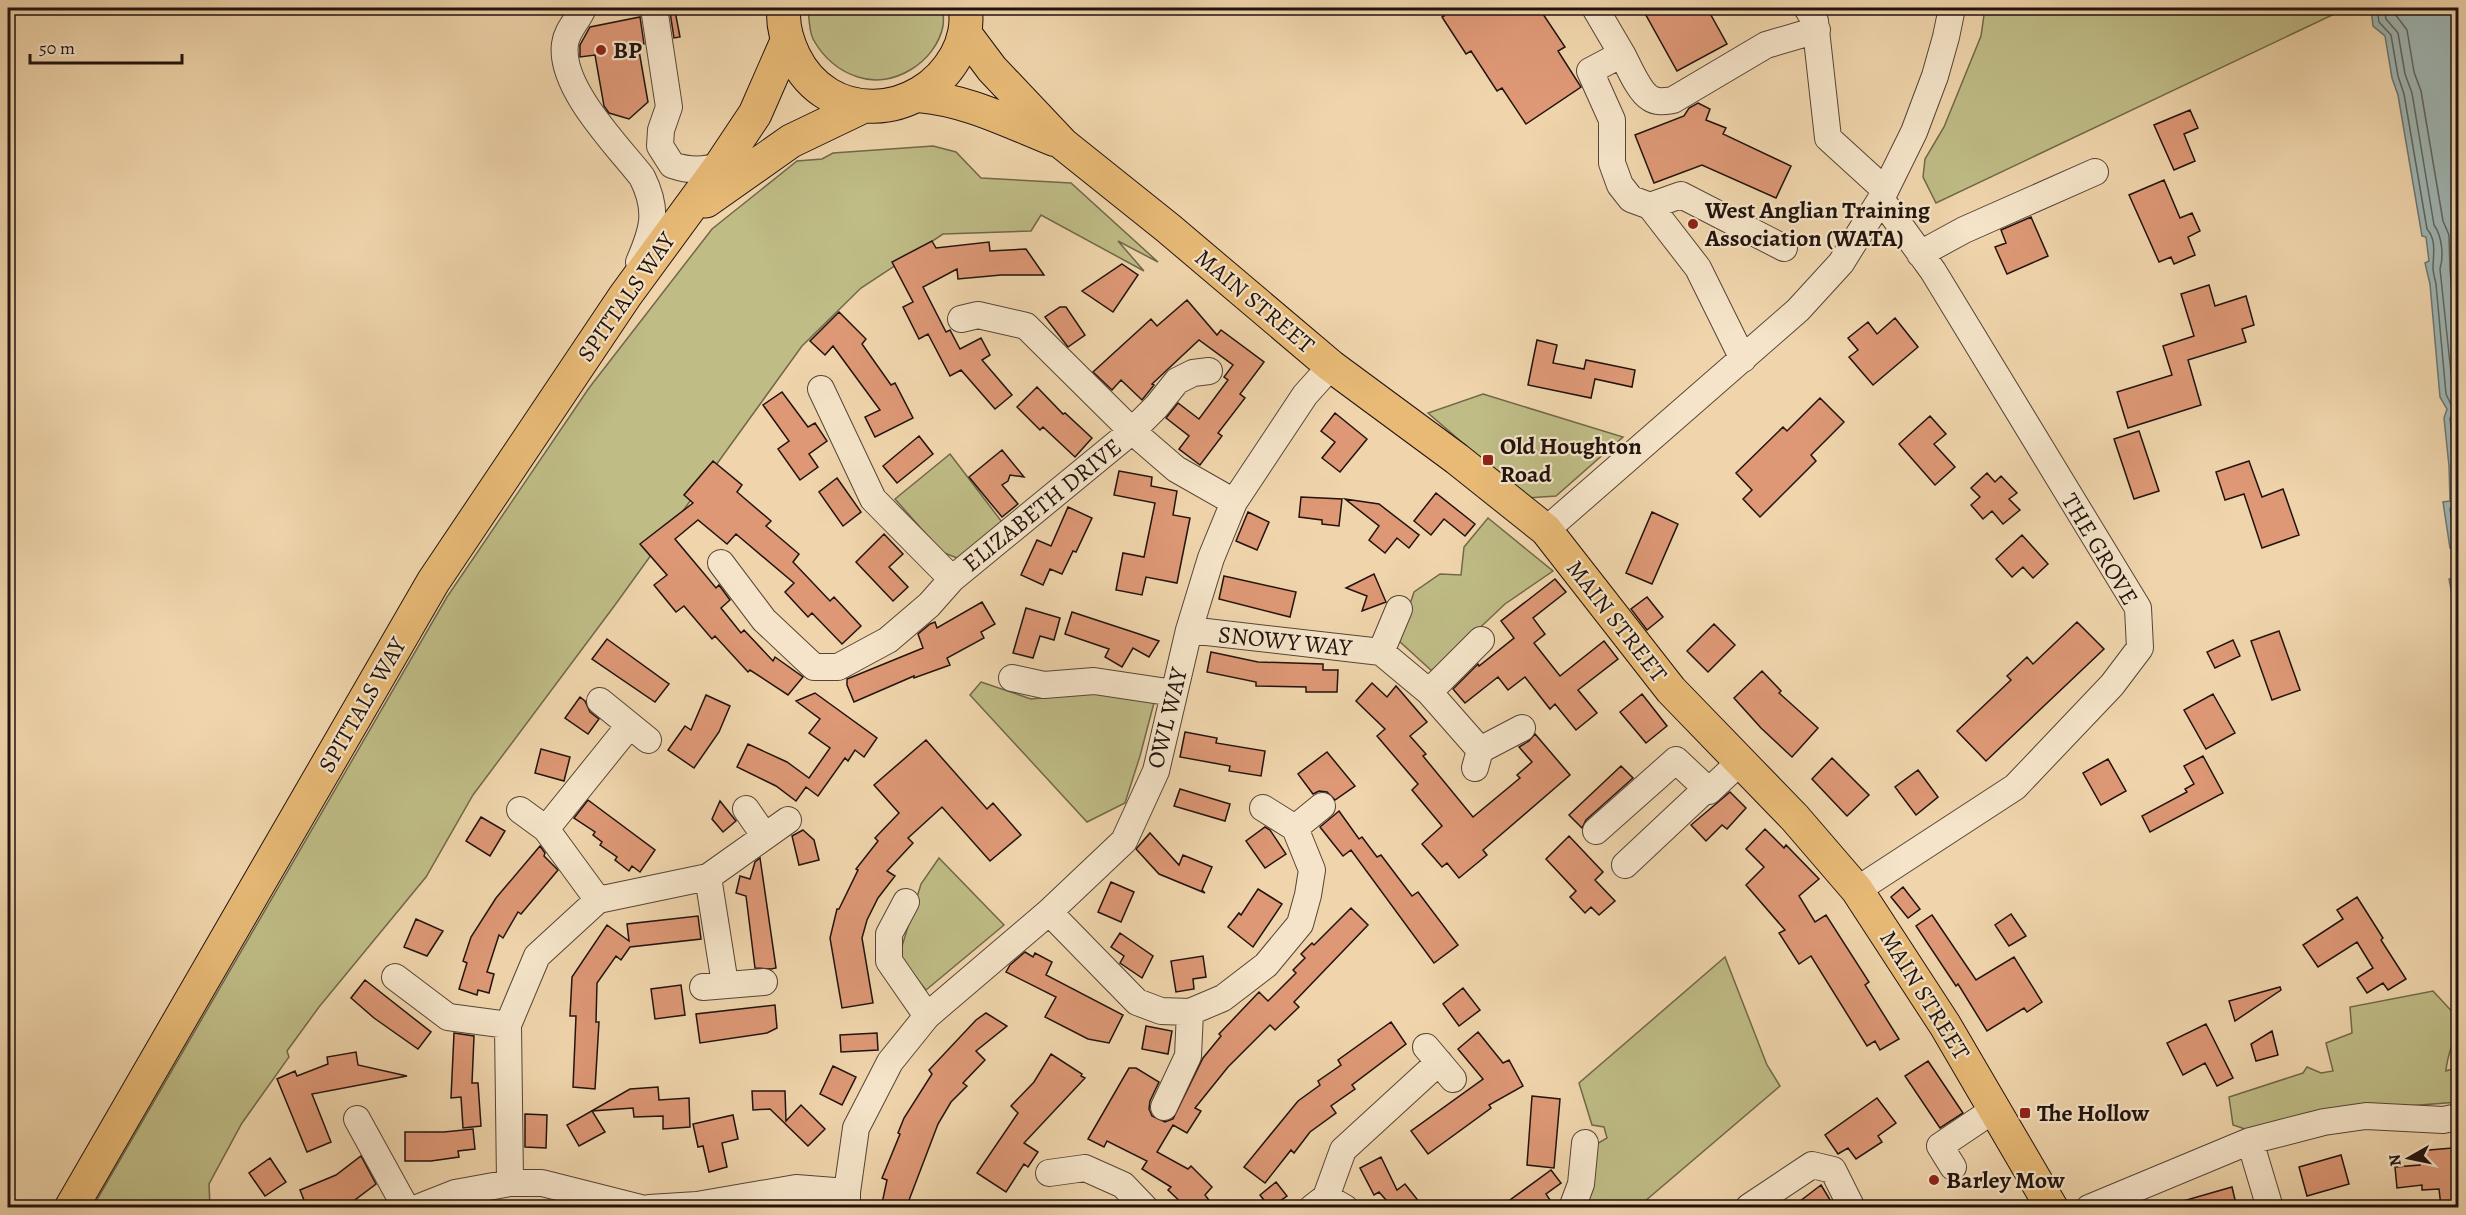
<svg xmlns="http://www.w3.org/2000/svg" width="2466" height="1215" viewBox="0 0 2466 1215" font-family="Alegreya,serif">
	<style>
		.green { fill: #bfbc86; stroke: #70684a; stroke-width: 1.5 }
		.water { fill: #9eb6b4; stroke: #6c7572; stroke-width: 1.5 }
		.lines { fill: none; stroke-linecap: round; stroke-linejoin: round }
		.shore { stroke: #606461; stroke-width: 1.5 }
		.building { fill: #de9876; stroke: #21130e; stroke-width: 1.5 }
		.minor-casing { stroke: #554436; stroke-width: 28 }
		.major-casing { stroke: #21130e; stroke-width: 34 }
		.highway-casing { stroke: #21130e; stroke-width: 35 }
		.minor { stroke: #f5e4c9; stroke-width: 26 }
		.major { stroke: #e8ba76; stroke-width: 32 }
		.highway { stroke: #e8ba76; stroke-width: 33 }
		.poi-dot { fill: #8f2418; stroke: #f5e4c9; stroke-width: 2 }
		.labels { text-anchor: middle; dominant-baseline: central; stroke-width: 4.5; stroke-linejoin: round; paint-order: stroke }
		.poi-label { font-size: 24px; font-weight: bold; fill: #21130e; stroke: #f5e4c9; text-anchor: start }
		.street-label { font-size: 24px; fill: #21130e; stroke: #f5e4c9 }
	</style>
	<rect width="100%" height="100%" fill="#f0d5ac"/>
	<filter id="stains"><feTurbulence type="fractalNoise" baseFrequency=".00333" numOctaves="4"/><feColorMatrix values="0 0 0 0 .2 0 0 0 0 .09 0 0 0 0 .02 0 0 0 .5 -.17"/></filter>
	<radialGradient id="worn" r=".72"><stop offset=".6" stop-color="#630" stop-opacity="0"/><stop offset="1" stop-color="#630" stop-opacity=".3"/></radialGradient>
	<path class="green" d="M808,8H943C943,13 944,20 943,26C936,62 893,89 858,77C839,71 823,57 813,39C809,31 809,17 808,8Z
		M1985,8H2347L1936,203L1923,177L1925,159L1944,127L1981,36Z
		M933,146L956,152L981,178L1071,183L1158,262L1118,241L1144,271L1041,215L1031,231L943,234L861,288L802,346L615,605L473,795L426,877L319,1007L287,1051L289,1057L242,1123L209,1184L210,1207L92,1208L447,597L589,388L712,229L797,161L822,159L833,153Z
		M1483,394L1623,437L1556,496L1527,498L1428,413Z
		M950,454L1005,526L962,560L942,552L895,499Z
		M1488,518L1553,571L1505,604L1433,672L1398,640L1414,592L1440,574L1461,575L1464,547Z
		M981,682L1031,699L1089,693L1155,699L1140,756L1125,803L1087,822L970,695Z
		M939,858L1004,925L926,990L899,956L921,884Z
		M1725,957L1767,1065L1780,1086L1638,1207L1584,1208L1595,1145L1607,1138L1604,1127L1592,1125L1579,1083Z
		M2433,991L2458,1018C2458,1037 2447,1051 2446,1071L2458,1067V1102L2331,1112L2251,1131L2233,1125L2229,1097L2303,1073L2307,1067L2321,1073L2333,1071L2326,1043L2352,1033L2350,1007Z"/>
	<path class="water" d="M2371,8H2458V610H2455L2449,579L2454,578L2453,550L2450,548L2443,502L2450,501L2449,466L2444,418L2447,409L2440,397L2430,284L2425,263L2429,261L2426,237L2422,236L2398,95L2392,78L2385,36L2373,26Z"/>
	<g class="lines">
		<path class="shore" d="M2377,8L2379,22L2391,35L2398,76L2404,94L2427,229C2437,240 2433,256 2433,268C2433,273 2435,279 2436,284L2446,394L2453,409L2450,419L2455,466L2456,501L2450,509L2456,544L2458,548
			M2384,8L2386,19L2398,33L2405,74L2412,93L2434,225C2442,236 2444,256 2440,269L2453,392L2458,403
			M2393,8L2395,14L2407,30L2414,72L2421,91L2443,221L2449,235L2450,270L2458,350"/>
	</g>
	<path class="building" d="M1438,8H1539L1565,47L1558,51L1581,87L1526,124L1502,88L1497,91L1471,51L1466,54L1442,17L1444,16Z
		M1642,8H1707L1727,44L1677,71Z
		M675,11L680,37L674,38L670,12Z
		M640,17L644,44L638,45L648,102L629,119L609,113L604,106L595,55L580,57V45L590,27Z
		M1698,103L1710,109L1706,120L1726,128L1723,134L1791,166L1776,198L1702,165L1654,183L1635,135L1684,116L1689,108Z
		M2190,110L2198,128L2184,134L2195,161L2174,170L2154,125Z
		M2164,180L2180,218L2192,213L2200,231L2188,237L2195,255L2174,264L2171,257L2159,262L2129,195Z
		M2031,217L2048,256L2007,274L1995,247L2006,243L2001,230Z
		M932,241L936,248L989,242L990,251L1026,249L1044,275H1001L958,279L957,269L923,287L946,332L950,330L960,349L981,338L990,355L982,360L1012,395L995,409L961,370L950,376L928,334L919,339L903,307L913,302L892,262Z
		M1122,264L1138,275L1113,312L1082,291Z
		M2209,285L2215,306L2246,296L2254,325L2242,329L2246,342L2188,360L2201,405L2128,428L2117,392L2172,375L2163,346L2194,336L2181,294Z
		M1187,300L1217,335L1221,330L1264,362L1240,394L1245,398L1218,433L1222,436L1200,465L1179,449L1189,436L1166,418L1178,403L1199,419L1228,380L1224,377L1233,365L1199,340L1152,384L1154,385L1142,400L1121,380L1112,390L1093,372L1151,319L1157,326Z
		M1060,307H1066L1085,335L1068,347L1045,317Z
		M839,312L866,339L862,344L891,385L895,383L913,418L875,437L865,417L880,410L833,346L825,355L810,341Z
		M1895,318L1918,347L1873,385L1849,357L1858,350L1848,338L1868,322L1877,334Z
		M1537,340L1557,345L1553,363L1584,369L1586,360L1635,370L1632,387L1595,379L1591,398L1528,385Z
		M1037,387L1063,414L1065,413L1092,438L1075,457L1043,427L1040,430L1017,407Z
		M782,392L808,427L815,423L827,441L809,454L818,467L800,480L778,449L789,441L763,405Z
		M1820,398L1844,422L1811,455L1816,461L1760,517L1743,499L1752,490L1736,473L1783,427L1787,431Z
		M1335,413L1367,439L1340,472L1322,458L1335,442L1321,431Z
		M1930,416L1946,434L1934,444L1955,467L1935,485L1899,444Z
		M2139,431L2159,491L2134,499L2114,439Z
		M919,436L933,454L897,483L883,466Z
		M1002,450L1024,477L1010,475L1008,481L1002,485L1018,504L1002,517L969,477Z
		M713,461L742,485L737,492L771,521L766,526L799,554L793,562L830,601L834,597L861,626L842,644L812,613L808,617L785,592L794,583L736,534L727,544L698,520L675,539L716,588L719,585L730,600L721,608L741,633L744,630L773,661L775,657L803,677L788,695L750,670L748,672L715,636L712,639L684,606L676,612L654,585L667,575L640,544L693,503L684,495Z
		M2249,461L2262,497L2283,489L2299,535L2262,548L2244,494L2225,500L2216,472Z
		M1119,471L1152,477L1151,486L1177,491L1173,515L1190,518L1177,583L1146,577L1142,595L1116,590L1123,553L1144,557L1155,503L1114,495Z
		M1987,473L1995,482L2001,476L2017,493L2009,499L2020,510L2003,524L1992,511L1983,519L1971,505L1980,497L1971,488Z
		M837,478L861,512L843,526L819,492Z
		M1436,493L1475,524L1465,536L1444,519L1431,535L1414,521Z
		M1301,497L1342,499L1339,526L1322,524V520L1299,517Z
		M1345,499L1379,504L1419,535L1409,548L1397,538L1385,553L1369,540L1379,526Z
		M1068,507L1092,518L1076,552L1073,551L1062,574L1050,569L1043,585L1021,575L1037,540L1051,546Z
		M1248,512L1269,522L1257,550L1236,541Z
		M1652,512L1678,524L1652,584L1626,573Z
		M884,534L903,554L889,567L908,587L893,601L856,562Z
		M2022,535L2048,564L2033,578L2023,567L2012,577L1996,559Z
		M1374,574L1386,602L1362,611L1367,596L1346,588Z
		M1224,576L1296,592L1290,617L1219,599Z
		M1555,579L1566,592L1533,618L1545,634L1534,643L1560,676L1604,641L1618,659L1578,690L1597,713L1576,730L1555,704L1550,709L1525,677L1508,690L1498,677L1465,703L1453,689L1478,664L1479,666L1514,638L1501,621Z
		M1647,597L1663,617L1647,630L1631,609Z
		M982,602L995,624L981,632L984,638L947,658L950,665L914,678V676L854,702L847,685V679L923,648L918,634L930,624L935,622L937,628Z
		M1026,608L1060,618L1054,640L1040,636L1033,658L1013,653Z
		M1072,612L1139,634L1159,641L1149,657L1133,648L1122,667L1105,657L1109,649L1065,634Z
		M2077,622L2104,649L1986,761L1957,731L2011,680L2007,676L2027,657L2033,664Z
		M1714,624L1735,645L1708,672L1687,651Z
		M2279,631L2300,690L2272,700L2251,641Z
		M607,639L669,684L655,702L592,659Z
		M2233,640L2240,656L2215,668L2207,652Z
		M1211,652L1258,662L1323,664V670H1338L1337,692H1306V687L1256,686V682L1207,672Z
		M1762,671L1781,691L1779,693L1818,728L1792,757L1761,728L1734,698Z
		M1372,683L1387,697L1396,686L1427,722L1410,736L1426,754L1423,756L1473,817L1520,778L1517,775L1532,762L1519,747L1529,741L1535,734L1570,775L1483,850L1487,855L1459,878L1447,863L1442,867L1422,844L1442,826L1412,790L1418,784L1377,736L1385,729L1356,701Z
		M815,693L877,738L864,757L855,750L848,761L845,758L818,796L806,787L796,801L776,786L737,767L748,744L787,762L809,778L830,748L809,733L820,719L796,701Z
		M1642,694L1667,726L1646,743L1620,712Z
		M2213,694L2235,733L2206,749L2184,710Z
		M706,695L730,706L719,732L694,768L668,750L685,726L691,730Z
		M580,697L585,701L590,712L599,719L588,734L565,718Z
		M1185,732L1217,738L1216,743L1265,751L1261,776L1229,771L1230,766L1180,757Z
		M926,740L987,809L993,803L1021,835L990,861L942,807L908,838L913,843L887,871L895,876L878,898L867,920L862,938L873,1003L842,1008L830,938L837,909H839L858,870L856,869L878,841L875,838L899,813L874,785Z
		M541,749L570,757L564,781L535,773Z
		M1327,752L1355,786L1335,800L1327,792L1319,791L1313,794L1298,774Z
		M2203,756L2223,793L2150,832L2142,816L2187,792L2185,789L2194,784L2184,766Z
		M1832,758L1869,795L1847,816L1812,779Z
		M2108,759L2126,791L2101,805L2083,773Z
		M1621,766L1633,778L1586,820L1582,828L1569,815Z
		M1918,770L1938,797L1916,815L1895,787Z
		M1180,789L1230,804L1225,821L1174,806Z
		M1730,792L1746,808L1727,829L1722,825L1706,841L1691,825Z
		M588,800L655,850L640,872L632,866L629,871L615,860L617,857L600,845L602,842L593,835L595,832L574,818Z
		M720,801L736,821L723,832L712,819Z
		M1339,811L1359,839L1362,837L1377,857L1381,855L1412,896L1418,892L1458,945L1434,963L1351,850L1343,856L1320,827Z
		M481,817L505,831L490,856L466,841Z
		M1265,827L1270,830L1286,854L1265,868L1246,841Z
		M1765,829L1784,848L1786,845L1819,879L1799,896L1815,922L1826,915L1869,982L1865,985L1899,1039L1880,1050L1875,1041L1867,1046L1811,956L1799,964L1779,933L1785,930L1746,885L1764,867L1746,849Z
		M803,830L814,840L819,860L799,865L792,836Z
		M1150,833L1179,865L1183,855L1212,867L1202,890L1205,893L1159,874L1136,849Z
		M1569,836L1603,872L1595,880L1615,901L1599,915L1591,907L1585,913L1570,897L1576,891L1546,859Z
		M540,846L545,853L544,856L558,870L521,914L518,912L503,938L499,935L487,972L494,974L489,993L478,990L477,995L459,989L467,963L463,961L471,937L496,898Z
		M760,858L776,968L771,969L755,968L746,896L736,893L740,876L750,879L755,862Z
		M1111,882L1134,892L1121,922L1098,912Z
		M1903,887L1920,909L1908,918L1891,897Z
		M1258,889L1282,904L1253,947L1228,927L1239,913L1241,915Z
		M2357,897L2383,938L2381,940L2406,979L2388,990L2383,983L2367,993L2357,978L2373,968L2357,942L2318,967L2303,945L2343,919L2337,910Z
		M1351,908L1368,925L1294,1002L1299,1007L1275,1030L1270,1025L1228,1067L1195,1108L1201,1111L1187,1133L1173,1125L1157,1152L1188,1169L1191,1166L1212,1187L1205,1195L1215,1208H1187L1168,1190L1171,1187L1142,1169L1147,1161L1107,1141L1104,1147L1088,1139L1129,1068H1136L1159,1082L1150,1101L1149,1109L1152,1116L1165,1122L1173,1119L1203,1058L1221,1036L1219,1034L1259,992L1268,1001L1296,973L1293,970L1305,958L1301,954L1312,943L1314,945Z
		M2011,914L2026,936L2009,946L1995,925Z
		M1932,915L1976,980L2014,957L2042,1002L2027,1012L2024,1008L1987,1031L1958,984L1956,986L1916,926Z
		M698,916L701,939L630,947L621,960L616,956L597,983L596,1022H599L595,1089L573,1087L576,1016H570L572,977L607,925L629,941L627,924Z
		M416,919L443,931L427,956L404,947Z
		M1120,933L1153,956L1142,978L1120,963L1124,956L1111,947Z
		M1025,952L1033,957L1035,953L1052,962L1046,975L1123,1015L1109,1043L1088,1039L1045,1017L1056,997L1006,972L1010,965Z
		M1203,956L1206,977L1193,979L1194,989L1176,992L1171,961Z
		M365,980L431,1032L418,1049L374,1018L351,998Z
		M681,985L685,1015L655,1019L651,989Z
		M2280,987L2281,990L2235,1021L2229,1001Z
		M1463,988L1480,1010L1459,1026L1443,1004Z
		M775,1005L777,1028L767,1033L700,1043L696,1014Z
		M986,1013L1007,1026L976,1051L985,1060L963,1083L967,1086L951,1102L938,1124L906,1208H881L887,1180L882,1178L900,1134L898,1133L904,1118L932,1074L929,1070L976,1020Z
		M1391,1022L1406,1044L1352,1085L1355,1089L1331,1106L1336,1113L1310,1132L1294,1153L1291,1150L1265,1183L1244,1167L1298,1101L1320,1085L1318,1081L1341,1065L1338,1060Z
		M2206,1024L2233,1078L2217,1086L2205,1063L2183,1075L2167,1043Z
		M1146,1026L1172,1031L1168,1054L1142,1049Z
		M2272,1031L2278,1055L2256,1061L2251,1044Z
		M1478,1032L1503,1063L1509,1060L1523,1086L1489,1105L1491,1108L1428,1154L1411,1131L1483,1079L1458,1049Z
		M454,1033L474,1036L472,1083H478L481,1126L463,1128L461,1097L451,1098Z
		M877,1033L878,1050L841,1052L840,1035Z
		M356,1052L358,1065L407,1076L312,1094L331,1142L307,1152L277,1079L295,1071L297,1076L328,1064L327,1057Z
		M1051,1054L1082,1074L1081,1076L1085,1078L1024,1143L1038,1152L1028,1167L1024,1164L1006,1192L977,1173L1018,1113L1011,1106L1034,1082Z
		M1928,1061L1963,1113L1940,1128L1905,1076Z
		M833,1066L856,1077L842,1105L820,1094Z
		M658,1087L659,1100L689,1098L690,1127L663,1129V1116L634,1117L633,1108L592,1111L605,1132L579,1146L567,1125L630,1089Z
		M752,1091H785L786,1121L801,1105L825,1129L808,1146L770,1109L753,1110Z
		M1532,1096L1560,1099L1554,1168L1527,1165Z
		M1877,1098L1896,1123L1878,1136L1882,1142L1856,1159L1848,1148L1838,1154L1825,1135Z
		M525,1114L547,1115L546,1148L525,1147Z
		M733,1115L738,1139L722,1143L727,1167L709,1172L703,1146L698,1147L693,1124Z
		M473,1129L475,1149L458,1151L459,1157L431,1161H405V1132H444Z
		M2452,1148L2458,1204L2441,1206L2439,1189L2422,1190V1185L2397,1188L2395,1167L2420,1165L2418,1151Z
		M2341,1155L2349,1184L2307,1196L2299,1167Z
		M361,1156L376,1184L352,1202L338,1208H307L300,1190L336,1175Z
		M1381,1157L1397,1190L1405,1184L1424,1208H1377L1386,1200L1379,1192L1374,1195L1360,1168Z
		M270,1158L286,1182L265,1196L249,1173Z
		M1551,1170L1561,1183L1546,1194L1550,1200L1540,1208H1499Z
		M1276,1182L1287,1196L1270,1208L1260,1195Z
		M1821,1185L1835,1208H1791Z
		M2232,1187L2237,1208H2177L2176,1203Z"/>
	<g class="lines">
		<g class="minor-casing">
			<path id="minor" d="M583,8C578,21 567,29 565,44C559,87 617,145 642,177C659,211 653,230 639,262
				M654,8L669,107L661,130L660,146L672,165C690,171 703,171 721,165
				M1595,8L1622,54L1590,71L1612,120V163L1620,185L1631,199L1650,206L1698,268L1743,359
				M1807,8L1815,21L1828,138L1885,190
				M1622,54C1628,65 1639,92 1650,98C1657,103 1666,101 1673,100L1766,45L1817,30
				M1650,206L1681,195L1784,248
				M1920,254L1964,230L2095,172
				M961,319L978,315L1026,326L1132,431L1176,469L1234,502
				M821,389L873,499L952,579
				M1546,530L1798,310L1841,263L1881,199L1914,132L1935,76L1946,37L1952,8
				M721,563L764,620L814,667H838L888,640L929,605L952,579L1132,431L1157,406L1177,381L1193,373L1209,371
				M1189,630L1381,652L1429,692L1480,750
				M1381,652L1399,609
				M1012,678L1044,685L1094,681L1174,693
				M1429,692L1481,640
				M600,701L648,740
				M1475,768L1480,750L1522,728
				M746,809L764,835
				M520,810L546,829
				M1295,828L1322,806
				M1596,831L1676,760L1709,791L1740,762
				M1625,865L1706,789
				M708,877L725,984
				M1857,890L2015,787L2112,685L2140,648L2138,608L1933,271L1881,199
				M598,900L546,829L629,726
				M906,902L889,934V961L927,1016
				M1049,912L1137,1002L1161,1011L1190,1012L1223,998L1266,965L1300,924L1308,895L1312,870L1295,828L1263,808
				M395,977L448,1017L508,1025
				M703,987L764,982
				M1426,1047L1453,1079
				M1164,1107L1188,1056L1190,1012
				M357,1119L406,1208
				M2250,1141L2270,1208
				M1953,1167L1940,1146L1995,1109
				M1049,1173L1085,1168L1123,1185L1145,1208
				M510,1183L508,1025L537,956L598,900L708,877L788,820
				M1326,1197L1345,1208
				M1749,1207L1812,1165L1833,1170L1852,1208
				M417,1208L455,1193L510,1183H542L641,1208
				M649,1208L697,1205L796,1188L847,1192
				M847,1208V1192L856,1128L890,1062L927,1016L1049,912L1124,841L1156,771L1189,630L1211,558L1234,502L1305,395L1331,366
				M1312,1208L1326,1197L1343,1150L1439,1062
				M1572,1208L1581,1184L1585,1143
				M2089,1208L2250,1141L2324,1122L2366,1116L2443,1120L2458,1117"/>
		</g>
		<g class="major-casing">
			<path id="major" d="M965,33L992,69L1063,144L1168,228L1331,366L1457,459L1546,530L1671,690L1795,818L1857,890L1945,1025L2052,1208
				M918,96C967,100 1009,122 1054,140"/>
		</g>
		<g class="highway-casing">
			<path id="highway" d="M784,8C782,24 787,41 794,56C828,126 920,120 956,56C964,42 968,23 965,8
				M706,201L791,141L864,106
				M71,1208L433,582L625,296L721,165L755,114L787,41"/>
		</g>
		<use href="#minor" class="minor"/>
		<use href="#major" class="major"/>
		<use href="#highway" class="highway"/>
	</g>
	<g class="poi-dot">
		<circle cx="601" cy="50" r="6"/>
		<circle cx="1693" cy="224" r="6"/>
		<rect x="1482" y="454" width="12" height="12" rx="3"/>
		<rect x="2019" y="1107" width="12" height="12" rx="3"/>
		<circle cx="1934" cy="1180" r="6"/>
	</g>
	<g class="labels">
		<g class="poi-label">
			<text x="613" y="50">BP</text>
			<text x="1705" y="210">West Anglian Training<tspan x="1705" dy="28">Association (WATA)</tspan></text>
			<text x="1500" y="446">Old Houghton<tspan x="1500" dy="28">Road</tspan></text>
			<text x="2037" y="1113">The Hollow</text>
			<text x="1946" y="1180">Barley Mow</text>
		</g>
		<g class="street-label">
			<text transform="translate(626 297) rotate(-55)">SPITTALS WAY</text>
			<text transform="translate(1255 301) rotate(40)">MAIN STREET</text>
			<text transform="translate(1042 505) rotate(-39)">ELIZABETH DRIVE</text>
			<text transform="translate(2100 549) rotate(59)">THE GROVE</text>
			<text transform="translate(1617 621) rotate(52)">MAIN STREET</text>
			<text transform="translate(1285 641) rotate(6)">SNOWY WAY</text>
			<text transform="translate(362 705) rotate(-60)">SPITTALS WAY</text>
			<text transform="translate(1167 718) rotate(-76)">OWL WAY</text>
			<text transform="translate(1925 995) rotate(58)">MAIN STREET</text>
		</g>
	</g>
	<rect width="2466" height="1215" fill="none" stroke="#f0d5ac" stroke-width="30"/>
	<rect x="9" y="9" width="2448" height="1197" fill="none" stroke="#21130e" stroke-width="3"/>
	<rect x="15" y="15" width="2436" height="1185" fill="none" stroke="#21130e" stroke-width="1.5"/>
	<g transform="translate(2409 1158) rotate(261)" stroke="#f5e4c9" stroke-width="4.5" paint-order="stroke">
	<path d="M0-4.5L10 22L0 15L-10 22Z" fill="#21130e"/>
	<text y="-9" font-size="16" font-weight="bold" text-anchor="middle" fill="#21130e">N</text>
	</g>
	<path d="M30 54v9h152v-9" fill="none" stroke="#21130e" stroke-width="3"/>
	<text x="39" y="54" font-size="18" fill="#21130e" stroke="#f5e4c9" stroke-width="4.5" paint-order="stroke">50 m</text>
	<rect width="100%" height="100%" filter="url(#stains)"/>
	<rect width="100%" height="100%" fill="url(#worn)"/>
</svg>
